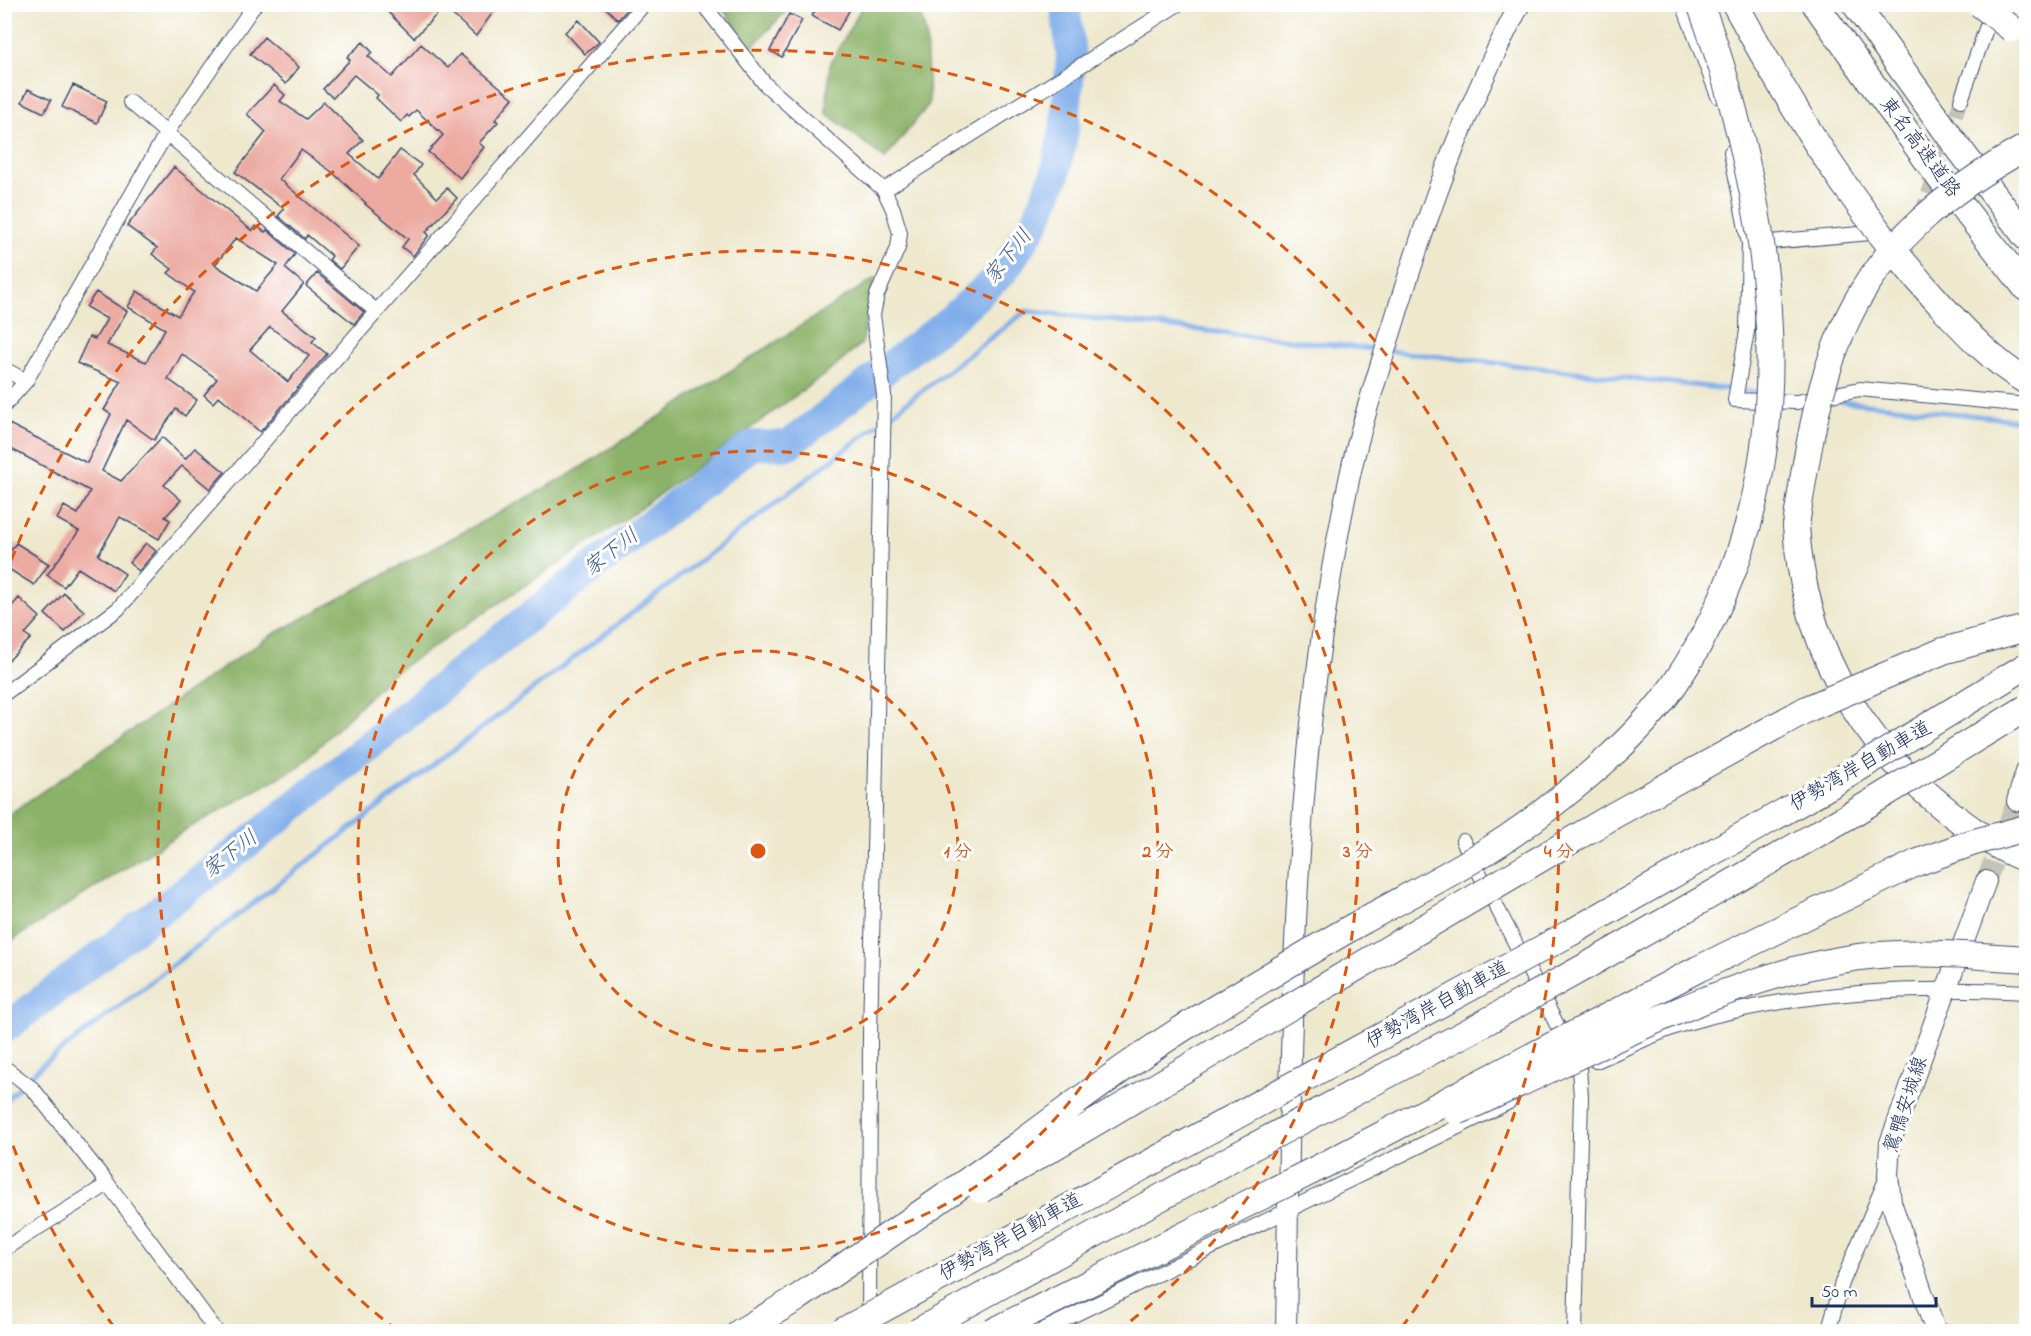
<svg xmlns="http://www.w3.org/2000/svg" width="2031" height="1336" viewBox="0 0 2031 1336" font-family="'Indie Flower','Klee One',sans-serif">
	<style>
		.forest { fill: #8bb268; stroke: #537063; stroke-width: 1.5 }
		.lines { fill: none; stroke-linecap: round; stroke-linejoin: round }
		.stream { stroke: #80aeea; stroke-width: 5 }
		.river { stroke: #80aeea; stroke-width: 30 }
		.building { fill: #ecaaa1; fill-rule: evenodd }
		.street-tunnel { stroke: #c4c3b7; stroke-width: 14; stroke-dasharray: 14 7; stroke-linecap: butt }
		.secondary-tunnel { stroke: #c4c3b7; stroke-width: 20; stroke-dasharray: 20 10; stroke-linecap: butt }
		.street-casing { stroke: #3b4b6f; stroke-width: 16 }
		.secondary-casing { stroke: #3b4b6f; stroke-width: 22 }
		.highway-casing { stroke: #3b4b6f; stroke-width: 28 }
		.street { stroke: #fff; stroke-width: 14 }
		.secondary { stroke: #fff; stroke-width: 20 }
		.highway { stroke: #fff; stroke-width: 26 }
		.highway-bridge-casing { stroke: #3b4b6f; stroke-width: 28; stroke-linecap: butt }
		.highway-bridge { stroke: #fff; stroke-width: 26 }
		.ring { fill: none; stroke: #de5710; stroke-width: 3; stroke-dasharray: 10 8 }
		.labels { text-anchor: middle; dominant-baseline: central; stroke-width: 6; stroke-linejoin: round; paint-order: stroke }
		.street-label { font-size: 20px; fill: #1b2f5e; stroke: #fff }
		.water-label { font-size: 21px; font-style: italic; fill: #3e5b8f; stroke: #fff }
		.centre { fill: #de5710; stroke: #fff; stroke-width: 3 }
		.ring-label { font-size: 18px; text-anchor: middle; font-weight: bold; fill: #de5710; stroke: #fff; stroke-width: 6; stroke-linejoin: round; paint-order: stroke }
	</style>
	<rect width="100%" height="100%" fill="#fff"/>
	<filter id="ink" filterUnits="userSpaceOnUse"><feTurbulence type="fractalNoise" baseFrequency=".0167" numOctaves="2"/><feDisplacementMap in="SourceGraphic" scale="12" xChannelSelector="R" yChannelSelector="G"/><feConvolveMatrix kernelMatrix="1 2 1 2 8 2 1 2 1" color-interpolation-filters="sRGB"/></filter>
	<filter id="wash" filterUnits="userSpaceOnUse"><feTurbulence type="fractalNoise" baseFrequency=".008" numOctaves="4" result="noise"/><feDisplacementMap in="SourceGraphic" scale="24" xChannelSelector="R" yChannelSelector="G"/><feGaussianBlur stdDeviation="1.35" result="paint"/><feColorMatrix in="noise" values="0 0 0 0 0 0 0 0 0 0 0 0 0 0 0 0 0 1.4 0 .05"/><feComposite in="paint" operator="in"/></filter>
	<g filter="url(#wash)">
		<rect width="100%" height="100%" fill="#eee8cd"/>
		<path class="forest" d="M720,5H792L751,48Z
			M863,5H918L926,34L929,104L885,159L826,113L830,64Z
			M875,278L862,343L835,367L628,517L391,675L298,767L187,829L5,945V817L270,636L569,475Z"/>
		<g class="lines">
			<path class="stream" d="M1390,351L1762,393
				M1831,400L2026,421
				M4,1102L41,1066L1026,311L1381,350"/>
			<path class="river" d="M4,1029L257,836L507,634L752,445H788L956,315L1003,272L1035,223L1055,175L1065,125L1071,56L1065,4"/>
		</g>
		<g id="blocks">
			<path class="building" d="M380,4H499L476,36L444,7L414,38Z
				M602,4H632L618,20Z
				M819,4H853L838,30L812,16Z
				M789,14L802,20L782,57L770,51Z
				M579,20L599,42L585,54L565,32Z
				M264,37L299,67L286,84L250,54Z
				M363,42L372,52L368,56L392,77L421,44L448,68L460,54L513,98L495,120L498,122L479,143L484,147L460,178L428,152L443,135L416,110L409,117L407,115L401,122L376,98L378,95L354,75L333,98L323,89L350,60L347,57Z
				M73,85L107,101L97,123L62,107Z
				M274,85L285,95L280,101L306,119L324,102L363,140L349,154L378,179L400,150L421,165L414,175L437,198L447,188L457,198L426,232L429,235L413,256L402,247L408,239L365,204L366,203L332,172L301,150L279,179L359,246L340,269L329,260L332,256L307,235L305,239L278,216L284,209L235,172L266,132L247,114Z
				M28,89L51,100L44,113L22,102Z
				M174,167L252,231L256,226L265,232L267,230L295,254L285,268L304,284L282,311L316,337L312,342L327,354L260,432L219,396L213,403L204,395L217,379L182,354L168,379L197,400L185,416L176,409L154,440L126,420L102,471L121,481L162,437L185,459L195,448L225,472L210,489L182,466L164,485L181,500L165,517L170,520L159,539L120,517L98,555L125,574L114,591L78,568L64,587L47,575L79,531L57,519L64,506L78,514L90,491L4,445V433L9,424L87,463L111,414L104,410L121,382L77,363L89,337L95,339L107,319L86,307L96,292L127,311L107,345L146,362L165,329L128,307L137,291L178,316L194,292L168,273L172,269L152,254L157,248L127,226ZM236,238L278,265L256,291L215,265ZM270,327L309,356L288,382L250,350Z
				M317,273L364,312L354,324L306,286Z
				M16,543L49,564L34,585L4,566V560Z
				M146,543L156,551L139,571L129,563Z
				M64,593L84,611L65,632L45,614Z
				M19,598L40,617L25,634L31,638L4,665V615Z"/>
		</g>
	</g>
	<g filter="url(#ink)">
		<use href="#blocks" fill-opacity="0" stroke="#3b4b6f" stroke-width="1.5"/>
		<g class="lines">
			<path class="street-tunnel" d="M1921,214L1961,100"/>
			<path class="secondary-tunnel" d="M1986,881L2017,801"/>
			<g class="street-casing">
				<path id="street" d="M703,4L765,84L884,190L893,209L900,233L898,248L877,295L873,315L884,395L870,1035L869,1332
					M1683,4L1718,96
					M1961,100L1993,9
					M130,102L376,311
					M1731,152L1749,244L1747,331L1735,400L1797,402L1860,389L2026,405
					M884,190L1178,4
					M1758,243L1882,232
					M4,369L26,381
					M4,406L26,381L167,132L255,4
					M4,694L118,609L644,4
					M1463,841L1579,1068L1581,1097L1575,1332
					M1596,1061C1627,1048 1658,1031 1690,1022C1800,991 1913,986 2026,992
					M4,1067L33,1089L108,1184L217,1332
					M4,1249L108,1184
					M1039,1332L1509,1102
					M1828,1332L1842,1283L1887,1177"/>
			</g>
			<g class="secondary-casing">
				<path id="secondary" d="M2017,801L2026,772
					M1286,1332C1291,1047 1289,760 1349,480C1361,422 1381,365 1398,309C1430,205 1468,101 1520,4
					M1936,1332L1891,1202L1888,1175L1890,1143L1986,881"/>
			</g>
			<g class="highway-casing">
				<path id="highway" d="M1815,4L1939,177L2026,288
					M1855,4L1951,138L2026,237
					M1796,526C1803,636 1852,732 1938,803C1964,825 1994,847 2026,859
					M1572,932L1831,785
					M1588,965L1852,814
					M740,1332L796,1299"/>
			</g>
			<use href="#street" class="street"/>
			<use href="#secondary" class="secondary"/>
			<use href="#highway" class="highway"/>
			<g class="highway-bridge-casing">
				<path id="highway-bridge" d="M1735,4C1795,114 1853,209 1938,302C1964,330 1993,362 2026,381
					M1980,4L2012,29
					M1796,526C1823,337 1853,244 2026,147
					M1831,785L2026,666
					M1852,814L2026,708
					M1457,1112C1582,1058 1724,975 1859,957C1915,950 1970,955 2026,959
					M981,1190L1616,814L1807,709L1943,651L2026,628
					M796,1299C870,1248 944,1198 1017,1146C1077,1102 1137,1056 1201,1017C1254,985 1308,952 1363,921C1422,888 1485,857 1539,815C1588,777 1639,736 1674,685C1775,535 1786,367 1753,194C1740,129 1724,66 1700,4
					M841,1332L1572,932
					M917,1332L1234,1157L1475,1028L1588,965
					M992,1332L1328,1163L1698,969L1916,863L1971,843L2026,828"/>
			</g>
			<use href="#highway-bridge" class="highway-bridge"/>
		</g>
	</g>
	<g class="ring">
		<circle cx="758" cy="851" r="200"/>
		<circle cx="758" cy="851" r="400"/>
		<path d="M397 1330A600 600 0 1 1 1119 1330"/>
		<path d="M114 1327A801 801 0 0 1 5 1125M5 577A801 801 0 1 1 1402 1327"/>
	</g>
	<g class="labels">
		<g class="street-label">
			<text transform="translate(1919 148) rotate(53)">東名高速道路</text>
			<text transform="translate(1861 767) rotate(-30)">伊勢湾岸自動車道</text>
			<text transform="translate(1438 1006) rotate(-29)">伊勢湾岸自動車道</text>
			<text transform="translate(1907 1105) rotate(-72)">鴛鴨安城線</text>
			<text transform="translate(1011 1238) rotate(-29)">伊勢湾岸自動車道</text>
		</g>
		<g class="water-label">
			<text transform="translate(1009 257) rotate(-52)">家下川</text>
			<text transform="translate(612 553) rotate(-38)">家下川</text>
			<text transform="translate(231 855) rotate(-38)">家下川</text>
		</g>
	</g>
	<circle cx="758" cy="851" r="9" class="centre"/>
	<g class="ring-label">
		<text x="958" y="857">1 分</text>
		<text x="1158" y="857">2 分</text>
		<text x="1358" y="857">3 分</text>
		<text x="1559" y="857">4 分</text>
	</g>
	<rect width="2031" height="1336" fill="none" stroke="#fff" stroke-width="24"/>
	<path d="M1812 1297v9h124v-9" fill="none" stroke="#1b2f5e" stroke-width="3"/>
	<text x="1821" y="1297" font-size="18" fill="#1b2f5e" stroke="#ffffff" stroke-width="4.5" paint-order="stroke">50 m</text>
</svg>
